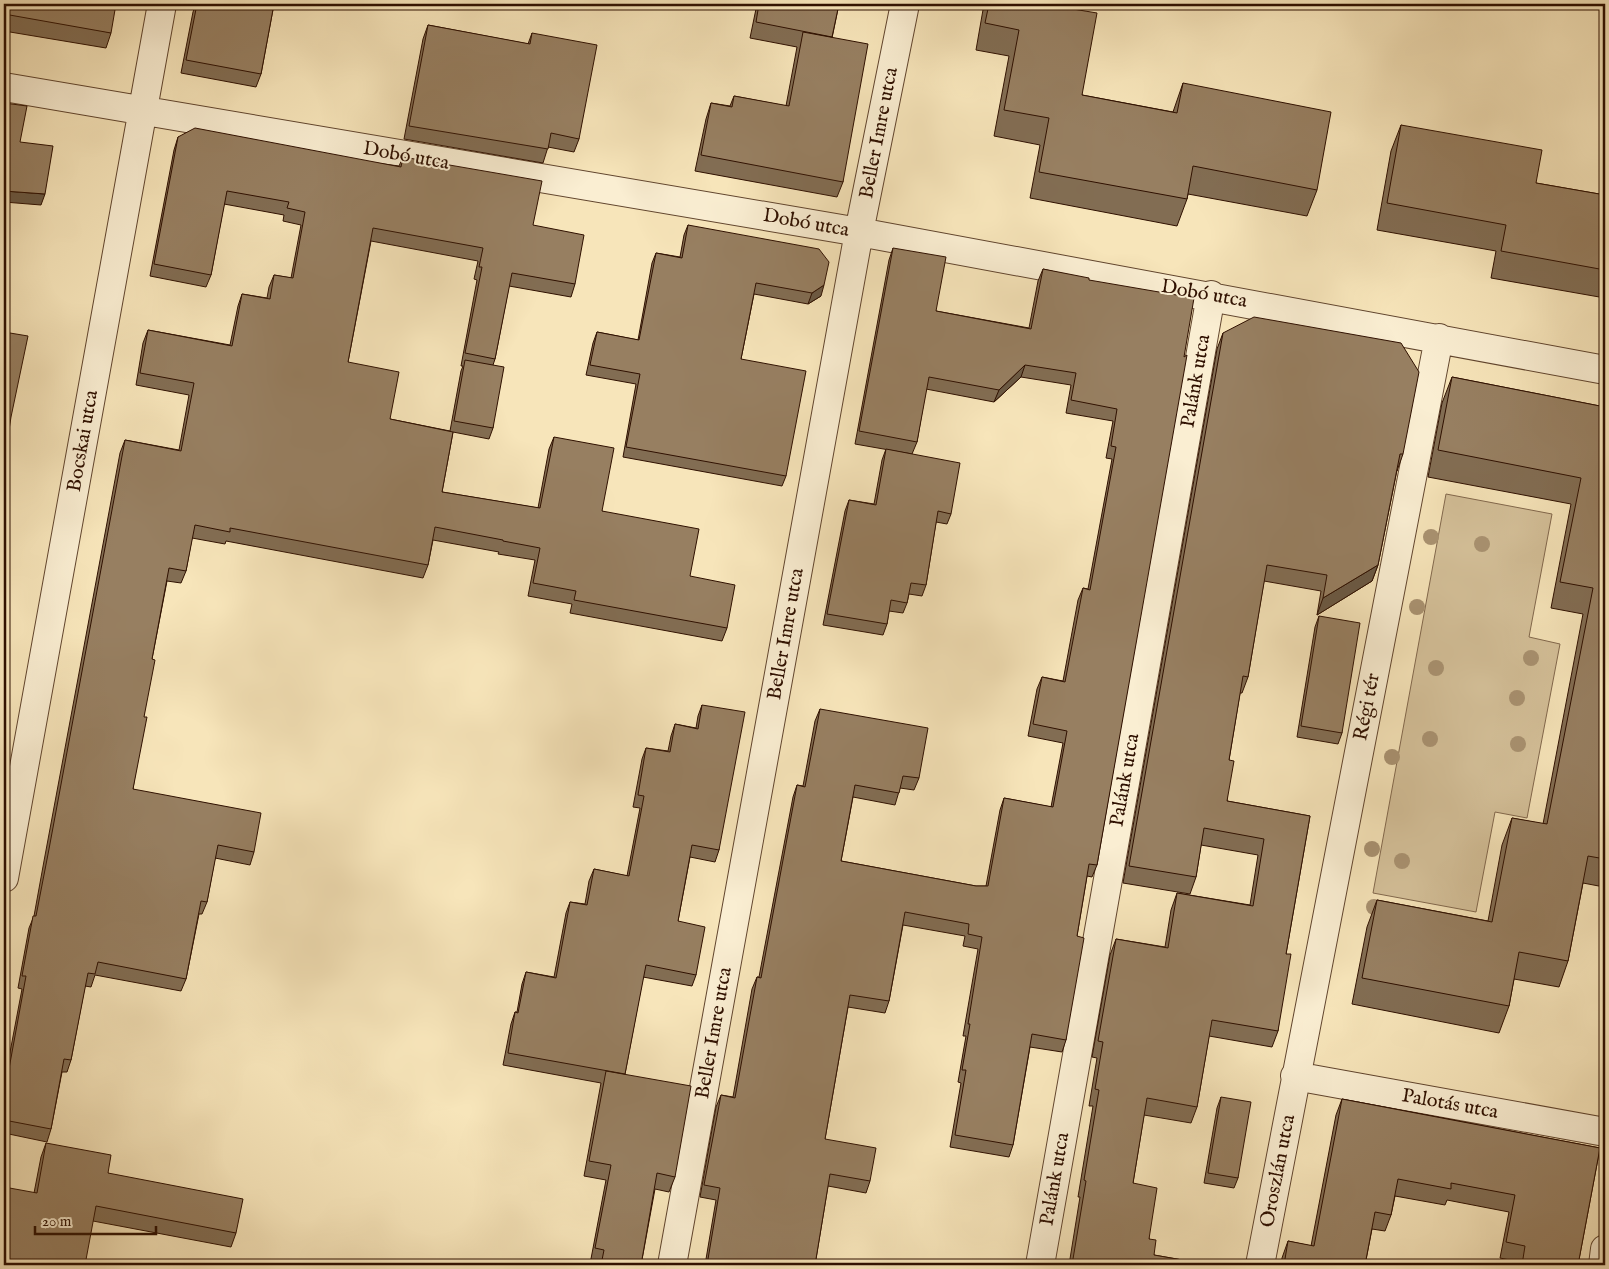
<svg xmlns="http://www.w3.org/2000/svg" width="1609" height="1269" viewBox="0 0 1609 1269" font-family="'IM FELL English',serif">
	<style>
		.green { fill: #d5c19a; stroke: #82684d }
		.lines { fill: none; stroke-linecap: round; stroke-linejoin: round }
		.minor-casing { stroke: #61452e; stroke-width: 30 }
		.minor { stroke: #faeed2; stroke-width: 28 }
		.tree { fill: #a99271 }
		.wall { fill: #826d53; stroke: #2f1000; fill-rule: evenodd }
		.shaded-wall { fill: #6a5944; stroke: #2f1000 }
		.building { fill: #977f61; stroke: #2f1000 }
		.labels { text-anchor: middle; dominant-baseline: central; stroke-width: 4; stroke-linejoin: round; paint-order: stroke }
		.street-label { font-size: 20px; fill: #2f1000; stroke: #faeed2 }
	</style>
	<rect width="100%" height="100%" fill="#f7e5ba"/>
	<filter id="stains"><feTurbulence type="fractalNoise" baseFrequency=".004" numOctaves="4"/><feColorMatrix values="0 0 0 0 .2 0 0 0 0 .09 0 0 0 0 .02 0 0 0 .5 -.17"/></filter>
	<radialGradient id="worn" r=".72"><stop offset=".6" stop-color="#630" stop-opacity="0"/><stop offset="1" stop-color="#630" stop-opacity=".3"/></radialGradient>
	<path class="green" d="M1446,494L1552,514L1529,637L1560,644L1527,818L1495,812L1476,912L1373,893Z"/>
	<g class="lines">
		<g class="minor-casing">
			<path id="minor" d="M4,87L859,232L1605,370
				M4,878L162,4
				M1295,1076L1605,1132
				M672,1265L859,232L905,4
				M1040,1265L1211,295
				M1260,1265L1439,338
				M1603,1265L1605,1249"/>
		</g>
		<use href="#minor" class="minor"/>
	</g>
	<g class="tree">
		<circle cx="1431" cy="537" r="8"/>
		<circle cx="1482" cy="544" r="8"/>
		<circle cx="1417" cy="607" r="8"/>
		<circle cx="1531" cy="658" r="8"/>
		<circle cx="1436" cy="668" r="8"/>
		<circle cx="1517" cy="698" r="8"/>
		<circle cx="1430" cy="739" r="8"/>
		<circle cx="1518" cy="744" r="8"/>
		<circle cx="1392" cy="757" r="8"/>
		<circle cx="1372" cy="849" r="8"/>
		<circle cx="1402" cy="861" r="8"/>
		<circle cx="1374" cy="907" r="8"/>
	</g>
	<path class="wall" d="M4,4L111,33L106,48L4,31Z
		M196,4H274L261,74L256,87L181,73L193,12Z
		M757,4H839L832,38L843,182L837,197L695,171L706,119L711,103L730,106L734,96L786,106L797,47L750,38Z
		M984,4H1068L1067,8L1082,95L1173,112L1183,83L1317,190L1307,216L1188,194L1187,199L1177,226L1030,198L1040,145L994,136L1009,56L976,50Z
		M428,25L528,44L532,33L579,139L574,152L548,147L543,163L404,139L423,39Z
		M1401,125L1536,183L1605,195V298L1491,278L1496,251L1377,230L1391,151Z
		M178,137L399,166L403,157L533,225L575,284L571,297L509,286L495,359L493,365V428L489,439L453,432L442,492L538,508L549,449L554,437L602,511L690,576L727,628L722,641L570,613L572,604L528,596L535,560L498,554L499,552L433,540L428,565L423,578L226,541L225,544L192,538L186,571L181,583L167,581L152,659L133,789L254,852L250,865L215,858L207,902L202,914H199L186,979L181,991L95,975L91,987L85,986L71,1060L67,1072H62L51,1129L47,1142L4,1133V1084L22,989L18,988L29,928L34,916L44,861L120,453L125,440L179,450L189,395L136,385L143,343L148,330L230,345L238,306L242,294L267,298L269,287L274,275L291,278L301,225L283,221L284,215L224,204L211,275L206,287L150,276L174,150ZM371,241L478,261L474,279L477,280L461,366H463L461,371L450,431L390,419L348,362Z
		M688,225L821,296L808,304L754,294L741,359L786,476L782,486L623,457L636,384L586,375L593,343L597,332L638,340L652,263L656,253L680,257L684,235Z
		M893,248L936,311L1029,328L1038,281L1043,269L1089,280L1184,357L1097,865L1092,877L1087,876L1077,936L1066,1040L1062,1052L1030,1047L1013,1145L1009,1157L950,1147L961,1083L958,1082L966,1036H963L978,949L963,946L965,936L903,925L889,1001L885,1013L848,1007L825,1139L870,1181L866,1193L828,1186L815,1265H705L716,1200L700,1197L716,1107L721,1095L733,1097L752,989L757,977H759L793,797L797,785L803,786L815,721L820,709L919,778L914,790L900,788L895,805L853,797L841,861L976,886H986L1000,810L1004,798L1051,807L1063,743L1028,736L1037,689L1042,677L1063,681L1078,600L1083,588L1088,589L1112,459L1106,458L1113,421L1066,413L1071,385L1021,377L994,402L926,389L917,442L912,454L855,444L889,260Z
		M1223,333L1403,454L1397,471V470L1378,565L1372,581L1317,615L1321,591L1264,581L1248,677L1242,693H1240L1229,760L1227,801L1310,816L1286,954L1278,1031L1272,1047L1209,1036L1197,1107L1191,1123L1144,1115L1133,1183L1154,1255L1211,1265H1069L1080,1197H1078L1093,1106H1089L1097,1058L1092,1057L1110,955L1116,939L1165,947L1171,910L1177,893L1250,905L1258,855L1201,845L1196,877L1190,894L1123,883L1217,349Z
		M1452,377L1605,407V885L1604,887L1583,883L1568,961L1559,987L1514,979L1509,1006L1499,1033L1352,1004L1367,927L1377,900L1488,921L1502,845L1512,818L1543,824L1583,614L1551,608L1571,504L1428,477L1442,403Z
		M886,449L951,514L947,524L936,522L926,585L922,596L909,594L907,603L903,613L889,611L887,624L883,635L823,625L845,511L849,500L874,504L882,460Z
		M1319,616L1342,733L1338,744L1297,737L1315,627Z
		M702,705L719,850L715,862L690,857L678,921L696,975L692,986L643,977L625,1074L675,1177L669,1192L655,1189L641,1265H598L590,1264L606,1180L584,1176L601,1083L503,1065L511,1024L515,1012H517L522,984L526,972L554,977L566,913L570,902L585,904L589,881L594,869L627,876L640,808L633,807L642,759L646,748L668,751L671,736L675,724L696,728L698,716Z
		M1221,1097L1238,1178L1234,1188L1204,1183L1217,1108Z
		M1342,1099L1600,1148L1578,1265H1519V1262L1500,1258L1509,1212L1447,1200L1445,1205L1395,1196L1391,1215L1385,1231L1372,1229L1365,1265H1281L1282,1258L1288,1241L1311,1246L1336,1115Z
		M46,1143L108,1173L236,1233L231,1247L93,1221L34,1193L41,1157Z"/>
	<path class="shaded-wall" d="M4,191L45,194L41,205L4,202Z
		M824,285L821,296L808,304L812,293Z
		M1025,365L1021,377L994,402L999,390Z
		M1378,565L1372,581L1317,615L1323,598Z"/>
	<path class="building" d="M4,4H116L111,33L4,14Z
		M197,4H274L261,74L186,60Z
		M759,4H839L832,37L756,22Z
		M989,4H1068L1067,8L1097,13L1082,95L1177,113L1183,83L1331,112L1317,190L1193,166L1187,199L1039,172L1049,118L1004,110L1019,30L985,23Z
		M428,25L530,44L532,33L597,45L579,139L551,133L548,149L409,126Z
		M803,32L868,44L843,182L701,155L711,103L732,107L734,96L789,106Z
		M4,103L27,106L20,142L53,146L45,194L4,191Z
		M1401,125L1542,150L1536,183L1605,195V270L1501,251L1506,225L1387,203Z
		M195,128L401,167L403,157L542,181L533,225L584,235L575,284L512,273L495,359L465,353L482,267H479L483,248L373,228L348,362L399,372L390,419L453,432L442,492L540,508L554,437L614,448L602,511L699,529L690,576L735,585L727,628L574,600L576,591L533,583L540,548L503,541V540L435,527L428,565L230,528V532L195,525L186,571L169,568L152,659L155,660L144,717H147L133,789L261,813L254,852L218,845L207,902L201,901L186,979L98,962L95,974L88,973L71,1060L64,1059L51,1129L4,1120V1096L26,976H22L33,916H36L49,849L125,440L181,451L194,383L140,373L148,330L232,346L242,294L270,299L274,275L293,278L305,212L287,208L289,202L227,191L211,275L154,264L178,137Z
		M688,225L819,249L829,262L824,285L812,293L756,283L741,359L806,371L786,476L626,447L640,374L590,365L597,332L639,340L656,253L682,258Z
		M893,248L946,257L936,311L1031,329L1043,269L1089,278V280L1194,298L1184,357L1187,355L1097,865L1089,864L1077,936L1084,938L1066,1040L1032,1034L1013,1145L955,1135L966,1070H962L970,1024H968L982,937L968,934L969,924L905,912L889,1001L850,995L825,1139L876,1148L870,1181L830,1174L815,1265H707L720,1188L704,1185L721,1095L735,1098L757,977L761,978L797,785L805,787L820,709L928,728L919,778L903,776L899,793L855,785L841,861L976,886H988L1004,798L1053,807L1067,731L1033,724L1042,677L1065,682L1083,588L1090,590L1116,447L1111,446L1117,409L1071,400L1076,373L1025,365L999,390L929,377L917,442L859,431Z
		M1254,317L1401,343L1419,372L1403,454H1400L1378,565L1323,598L1327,575L1267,565L1248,677L1243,676L1229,760L1234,761L1227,801L1310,816L1286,954H1291L1278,1031L1212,1020L1197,1107L1147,1098L1133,1183L1157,1188L1149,1239L1156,1240L1154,1255L1211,1265H1072L1086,1181L1084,1180L1099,1090L1095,1089L1103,1042L1098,1041L1116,939L1168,948L1177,893L1253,906L1264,839L1204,828L1196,877L1129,866L1223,333Z
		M4,332L28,336L11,417L4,463Z
		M465,360L504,367L493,428L454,421Z
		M1452,377L1605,407V859L1588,856L1568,961L1519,952L1509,1006L1362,978L1377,900L1492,922L1512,818L1547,824L1593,588L1560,582L1581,478L1438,450Z
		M886,449L960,463L951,514L938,511L926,585L911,583L907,603L891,600L887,624L827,614L849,500L876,505Z
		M1319,616L1360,623L1342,733L1301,726Z
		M702,705L745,712L719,850L692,845L678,921L705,927L696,975L646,965L625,1074L508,1053L515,1012L518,1013L526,972L556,978L570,902L587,905L594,869L629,876L644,796L638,795L646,748L670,752L675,724L698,729Z
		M606,1071L691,1086L675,1177L657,1173L641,1265H601L604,1250L595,1248L611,1165L589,1161Z
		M1221,1097L1251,1102L1238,1178L1208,1173Z
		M1342,1099L1600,1148L1578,1265H1522L1525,1246L1506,1242L1515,1195L1451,1183V1189L1398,1179L1391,1215L1375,1212L1365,1265H1284L1288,1241L1314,1246Z
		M46,1143L111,1155L108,1173L243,1199L236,1233L96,1206L85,1265H4V1187L37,1193Z"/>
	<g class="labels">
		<g class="street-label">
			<text transform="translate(879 133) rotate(-79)">Beller Imre utca</text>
			<text transform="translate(406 156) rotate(10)">Dobó utca</text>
			<text transform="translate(806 223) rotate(10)">Dobó utca</text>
			<text transform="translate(1204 294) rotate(10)">Dobó utca</text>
			<text transform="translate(1196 381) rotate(-80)">Palánk utca</text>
			<text transform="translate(83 441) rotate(-80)">Bocskai utca</text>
			<text transform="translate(786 634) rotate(-80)">Beller Imre utca</text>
			<text transform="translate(1367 707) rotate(-79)">Régi tér</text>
			<text transform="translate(1125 780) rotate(-80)">Palánk utca</text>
			<text transform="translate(714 1033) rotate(-80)">Beller Imre utca</text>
			<text transform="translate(1450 1104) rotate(10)">Palotás utca</text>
			<text transform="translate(1278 1171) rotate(-79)">Oroszlán utca</text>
			<text transform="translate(1055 1179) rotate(-80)">Palánk utca</text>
		</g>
	</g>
	<rect width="1609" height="1269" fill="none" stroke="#f7e5ba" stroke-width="20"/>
	<rect x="5" y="5" width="1599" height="1259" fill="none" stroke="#2f1000" stroke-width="2.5"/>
	<rect x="10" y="10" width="1589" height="1249" fill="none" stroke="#2f1000"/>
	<path d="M35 1226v8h121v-8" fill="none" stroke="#2f1000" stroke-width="2.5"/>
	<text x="42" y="1226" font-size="15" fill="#2f1000" stroke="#faeed2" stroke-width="4" paint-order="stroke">20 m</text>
	<rect width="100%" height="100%" filter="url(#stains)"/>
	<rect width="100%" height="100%" fill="url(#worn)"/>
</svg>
